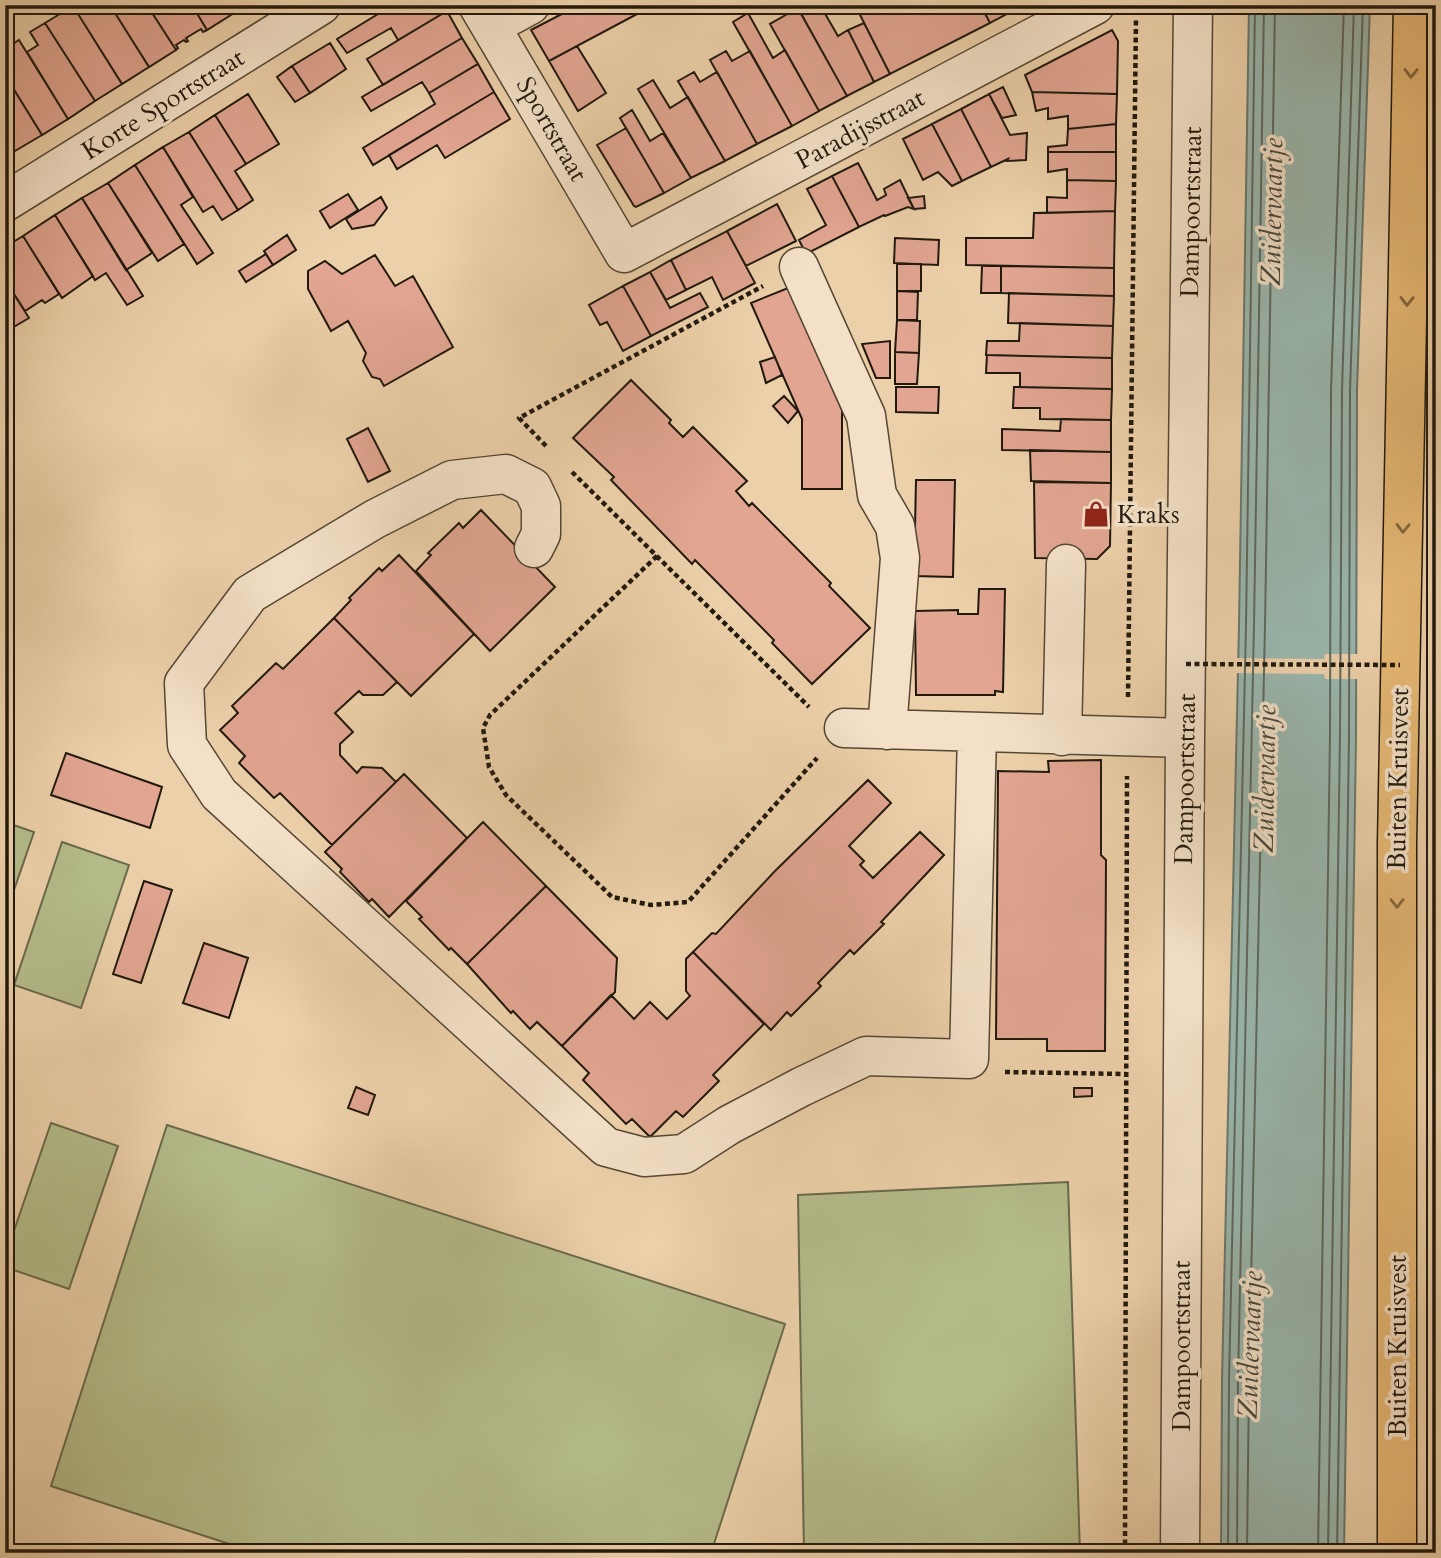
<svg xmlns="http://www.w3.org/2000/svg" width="1441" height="1558" viewBox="0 0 1441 1558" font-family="Cardo,serif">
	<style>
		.green { fill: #b4bc8a; stroke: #6a6a4c; stroke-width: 2 }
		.water { fill: #99b6ad; stroke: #69776d; stroke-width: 2 }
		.pier { fill: #ecd0a9 }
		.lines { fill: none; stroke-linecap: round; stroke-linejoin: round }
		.shore { stroke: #5d685e; stroke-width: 2 }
		.building { fill: #e1a591; stroke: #21190e; stroke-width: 2 }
		.minor-casing { stroke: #544735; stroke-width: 41 }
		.major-casing { stroke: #21190e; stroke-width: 41 }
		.path { stroke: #21190e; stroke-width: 4.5; stroke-dasharray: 5 3.5; stroke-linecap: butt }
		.minor { stroke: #f3e0c7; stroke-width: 38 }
		.major { stroke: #e6b874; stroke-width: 38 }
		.path-bridge { stroke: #21190e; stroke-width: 4.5; stroke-dasharray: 5 3.5; stroke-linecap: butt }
		.oneway { stroke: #846841 }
		.labels { text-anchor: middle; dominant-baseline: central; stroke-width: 7; stroke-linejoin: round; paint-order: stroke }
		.street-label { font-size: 26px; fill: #21190e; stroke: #f3e0c7 }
		.poi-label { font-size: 26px; fill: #21190e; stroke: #f3e0c7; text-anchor: start }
		.water-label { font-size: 28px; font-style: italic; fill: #45483e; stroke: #f3e0c7 }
	</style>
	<rect width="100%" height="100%" fill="#ecd0a9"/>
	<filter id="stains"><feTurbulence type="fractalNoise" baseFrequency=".00286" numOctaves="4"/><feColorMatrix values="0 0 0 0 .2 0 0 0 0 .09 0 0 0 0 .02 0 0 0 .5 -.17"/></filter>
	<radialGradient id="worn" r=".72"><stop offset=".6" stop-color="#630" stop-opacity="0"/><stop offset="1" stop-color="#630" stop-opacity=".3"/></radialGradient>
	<path class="green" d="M5,822L34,832L5,916Z
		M62,842L129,865L81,1008L14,985Z
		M51,1123L118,1146L69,1289L5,1267V1257Z
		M167,1125L785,1324L711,1553H257L51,1486Z
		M1068,1182L1080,1553H804L798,1195Z"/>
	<path class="water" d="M1249,5H1370L1357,391L1356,736L1344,1553H1221L1222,1380L1239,625Z"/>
	<path class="pier" d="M1325,654H1360V679H1325L1324,674L1234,673V658L1324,659Z"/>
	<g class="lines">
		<path class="shore" d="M1228,1553L1229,1380L1246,625L1255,5
			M1237,1553L1238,1380L1254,625L1264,5
			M1247,1553L1249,1380L1265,625L1275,5
			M1318,1553L1330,735L1331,391L1344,5
			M1328,1553L1340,735L1342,391L1354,5
			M1337,1553L1349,736L1350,391L1363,5"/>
	</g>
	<path class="building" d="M110,5H147L176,50L149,67Z
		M110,5L149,67L122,84L73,6Z
		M147,5H192L207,30L203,32L201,29L186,38L188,41L186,42L184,40L176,45L178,48L176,50Z
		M192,5H236L239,10L207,30Z
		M393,5H443L447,11L398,40L391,28L347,53L337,39Z
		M579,5H654L549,61L531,30Z
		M796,5H820L838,36L848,30L874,82L847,96Z
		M855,5H981L990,23L890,74Z
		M997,5H1024L990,23L984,12Z
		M73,6L122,84L95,101L45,23Z
		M798,8L847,96L819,111L770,24Z
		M447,11L462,38L383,85L367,59Z
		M748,13L773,58L785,50L819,111L792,126L733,22Z
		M45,23L95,101L68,119L27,52L38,45L30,32Z
		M864,23L890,74L874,82L848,30Z
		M1112,30L1118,41L1117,94L1032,92L1025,75Z
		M462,38L478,64L429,93L422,82L371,111L362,97Z
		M19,40L68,119L42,135L5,75V49Z
		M330,43L346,69L310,93L292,66Z
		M577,46L606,93L578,111L549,61Z
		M726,51L732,61L750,51L792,126L757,144L710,60Z
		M478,64L494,92L373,165L363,148L435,104L429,93Z
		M292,66L310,93L295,102L277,77Z
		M694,72L700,82L717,72L757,144L725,161L678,81Z
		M5,75L42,135L15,151L5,135Z
		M653,80L670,108L688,97L725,161L691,178L638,89Z
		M1003,87L1016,115L1002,118L989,94Z
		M494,92L510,119L445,158L437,145L397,169L389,155Z
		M1032,92L1117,94L1116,124L1068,129V116L1048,119V108L1036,111Z
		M248,94L279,144L246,164L215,115Z
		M989,94L1010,135L1027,133L1026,160L1007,161L1008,159L991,167L961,109Z
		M961,109L991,167L962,181L932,124Z
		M632,110L650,141L663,133L691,178L664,193L620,118Z
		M215,115L246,164L235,171L253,200L238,210L189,132Z
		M932,124L962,181L952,186L938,172L923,180L903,139Z
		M1116,124V152H1048V147L1067,145L1068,129Z
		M626,128L664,193L636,207L634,206L597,145Z
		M189,132L238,210L222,220L213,206L203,212L163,147Z
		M163,147L193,197L181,205L213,253L197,264L135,165Z
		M1048,152H1116V181L1067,180V169L1048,172Z
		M858,163L877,200L886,195L884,189L900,180L914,209L908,207L885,216L884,215L859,227L832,176Z
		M135,165L184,244L158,261L108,183Z
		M832,176L859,227L806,254L799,240L826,225L807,189Z
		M1067,180L1116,181L1115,211L1047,213V197L1067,198Z
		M108,183L152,253L126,270L82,198Z
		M348,194L358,210L330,228L320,211Z
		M924,196L925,208L914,209L908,198Z
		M381,197L387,208L374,225L352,229L346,219Z
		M82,198L143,296L127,305L106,273L95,280L55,215Z
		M777,204L796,241L746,266L727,231Z
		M1115,211L1114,268L966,265V238H1033L1034,213Z
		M55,215L93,276L62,298L23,236Z
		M727,231L755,283L723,300L712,277L686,290L671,260Z
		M287,235L296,250L273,265L264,251Z
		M23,236L59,294L45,303L42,300L25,311L5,280V247Z
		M895,238L939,240L938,265L894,263Z
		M266,254L273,265L246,282L239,271Z
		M375,255L395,286L413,276L453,347L384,386L380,379L372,377L363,361L366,353L348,321L331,331L308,289V271L325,261L342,274Z
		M671,260L686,290L666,300L650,272Z
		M897,264H921V291H897Z
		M982,266H1001V293H981Z
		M1001,266L1114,268V296L1001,293Z
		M650,272L670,308L700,293L708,307L651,336L623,286Z
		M5,280L29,318L5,332Z
		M623,286L651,336L623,351L607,322L600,325L589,305Z
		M788,288L842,410V489H802V419L751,303Z
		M897,291L918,292L917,320H897Z
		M1009,293L1114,296L1113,326L1008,323Z
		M897,320L920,321L919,353L895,352Z
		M1020,323L1113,326L1112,358L986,355L987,341H1019Z
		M890,341V378H876L862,344Z
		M895,352L919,353L917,384H895Z
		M987,355L1112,358V389L1020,387V373H986Z
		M775,357L782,375L766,383L760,362Z
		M631,380L671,420L669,423L683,437L693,427L747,481L736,491L749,506L752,503L831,583L829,586L870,628L812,684L772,643L774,640L695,560L692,564L611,480L614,477L573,438Z
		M896,387H939L938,413L896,412Z
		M1014,387L1112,389L1111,420L1040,419V408H1013Z
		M784,396L798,411L788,423L773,406Z
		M1061,419L1111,420V452L1002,450V429L1060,431Z
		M368,428L390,471L368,482L347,439Z
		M1030,450L1111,452V483L1031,481Z
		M916,480H955L953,577L914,576Z
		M1034,482L1111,483L1110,546L1097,559L1035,558Z
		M481,510L555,587L490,651L416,571L431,555L428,553L459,523L463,528Z
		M399,555L474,634L411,696L334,618L351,600L349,598L379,568L382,571Z
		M979,589H1005L1003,692L995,691V695H916L915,611L958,610V614H978Z
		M334,618L397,682L383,695H363L359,691L335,713L353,732L340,744V755L357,773L362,767L382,768L396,782L332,845L280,793L274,798L239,763L245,756L220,730L238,713L232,706L276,663L283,669Z
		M66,753L162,787L150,828L51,795Z
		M1101,760V855L1106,860L1105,1051H1047V1039H996L998,771L1049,772L1048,761Z
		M404,774L467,838L389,917L372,899L369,902L340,872L342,869L325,852Z
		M868,780L891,803L849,846L864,861L860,865L873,878L920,832L944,855L881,922L884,924L854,954L850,950L818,983L821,986L791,1016L787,1012L771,1030L693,952L712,933L716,934L775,871Z
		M483,822L546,886L467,964L451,948L449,950L419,919L422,917L406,901Z
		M144,881L172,890L141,983L113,974Z
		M546,886L617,958L615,992L562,1046L537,1022L530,1029L513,1011L511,1013L467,964Z
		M204,943L248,958L229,1018L183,1003Z
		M693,952L764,1024L713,1075L719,1081L683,1117L676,1111L650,1137L632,1119L626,1124L583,1080L589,1073L562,1046L611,995L634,1019L650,1002L667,1019L690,996L686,991V959Z
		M356,1087L375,1095L368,1115L348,1108Z
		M1074,1088H1092V1096L1074,1097Z"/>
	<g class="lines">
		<g class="minor-casing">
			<path id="minor" d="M478,5L624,253L1095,5
				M491,26L530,5
				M5,202L321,5
				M799,267L866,416L877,495L895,526L900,558L887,730
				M534,548L541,534V506L532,487L506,474L452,480L375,519L250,594L184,683L187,745L219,794L606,1147L644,1157L684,1154L729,1125L801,1087L866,1056L969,1059L977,733
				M844,728L1185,738
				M1062,736L1066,564
				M1180,1553L1185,738L1193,5"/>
		</g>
		<g class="major-casing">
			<path id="major" d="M1397,1553V843L1413,5"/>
		</g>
		<path class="path" d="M546,446L519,418L763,286
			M572,472L809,707
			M657,556L490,715L483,728L489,767L506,795L612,897L651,905L688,902L817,758
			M1128,697L1136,17
			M1005,1072L1126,1074
			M1125,1553L1127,776"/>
		<use href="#minor" class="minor"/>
		<use href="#major" class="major"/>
		<path class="path-bridge" d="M1186,664L1400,665"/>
	</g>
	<defs><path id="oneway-chevron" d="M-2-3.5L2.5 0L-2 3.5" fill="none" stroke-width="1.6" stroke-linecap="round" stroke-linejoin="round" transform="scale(1.75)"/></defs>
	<g class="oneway">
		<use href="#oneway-chevron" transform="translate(1411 73) rotate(91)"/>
		<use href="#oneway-chevron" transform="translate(1407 301) rotate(91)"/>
		<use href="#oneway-chevron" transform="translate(1403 528) rotate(91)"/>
		<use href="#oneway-chevron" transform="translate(1397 903) rotate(90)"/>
	</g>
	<defs>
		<g id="shop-bare" transform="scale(2.1)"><path d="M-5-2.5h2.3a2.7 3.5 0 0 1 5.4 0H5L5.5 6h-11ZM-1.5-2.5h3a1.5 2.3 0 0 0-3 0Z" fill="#8f2418" stroke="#f3e0c7" stroke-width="2.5" paint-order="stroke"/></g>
	</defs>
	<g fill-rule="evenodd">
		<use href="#shop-bare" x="1096" y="514"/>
	</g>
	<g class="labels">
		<g class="street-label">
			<text transform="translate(163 104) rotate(-32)">Korte Sportstraat</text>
			<text transform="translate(552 129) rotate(60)">Sportstraat</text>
			<text transform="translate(860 129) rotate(-28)">Paradijsstraat</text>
			<text transform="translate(1191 212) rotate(-89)">Dampoortstraat</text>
			<text transform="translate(1185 779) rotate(-89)">Dampoortstraat</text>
			<text transform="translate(1398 779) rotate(-89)">Buiten Kruisvest</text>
			<text transform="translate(1181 1346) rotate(-90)">Dampoortstraat</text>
			<text transform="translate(1397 1346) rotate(-90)">Buiten Kruisvest</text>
		</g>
		<g class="poi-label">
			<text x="1117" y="514">Kraks</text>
		</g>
		<g class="water-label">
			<text transform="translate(1272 212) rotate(-89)">Zuidervaartje</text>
			<text transform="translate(1265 779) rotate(-89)">Zuidervaartje</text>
			<text transform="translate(1250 1345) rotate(-88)">Zuidervaartje</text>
		</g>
	</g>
	<rect width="1441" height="1558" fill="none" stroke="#ecd0a9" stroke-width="28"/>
	<rect x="7" y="7" width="1427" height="1544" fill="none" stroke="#21190e" stroke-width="3.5"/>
	<rect x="14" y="14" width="1413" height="1530" fill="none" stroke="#21190e" stroke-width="2"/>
	<rect width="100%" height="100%" filter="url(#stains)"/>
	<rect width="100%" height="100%" fill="url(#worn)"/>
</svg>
